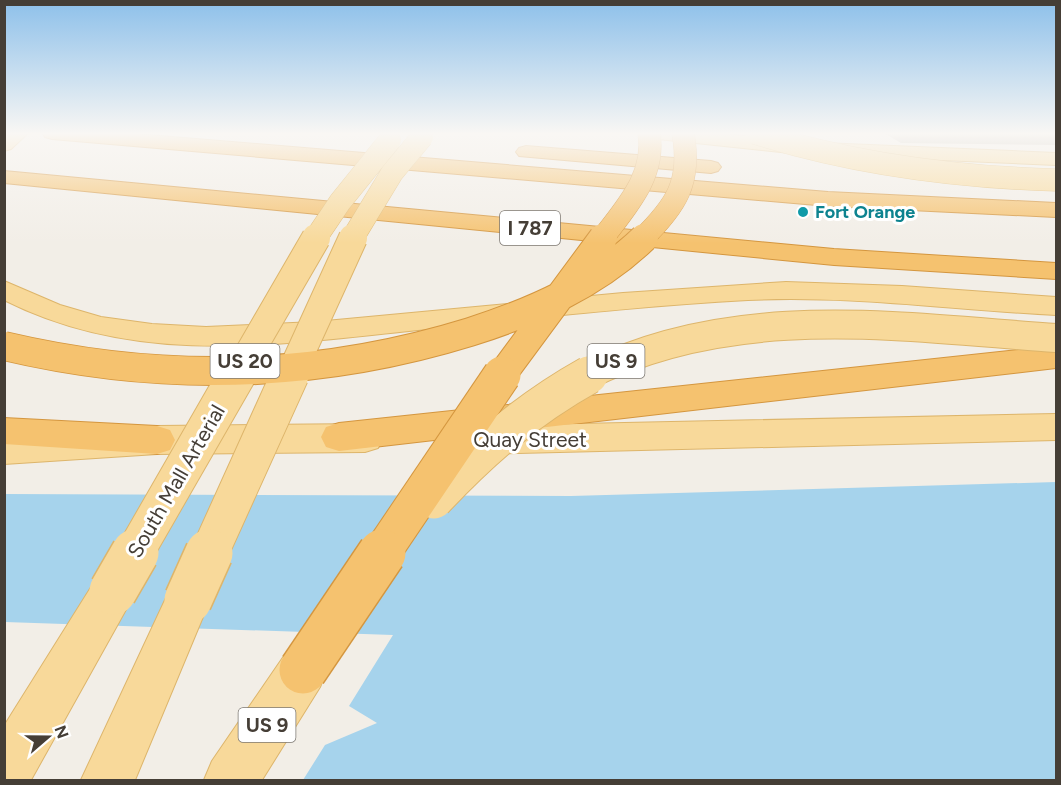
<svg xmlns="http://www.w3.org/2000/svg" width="1061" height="785" viewBox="0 0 1061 785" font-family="Figtree,sans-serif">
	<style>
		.water { fill: #a6d3ec }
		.pier { fill: #f2eee7 }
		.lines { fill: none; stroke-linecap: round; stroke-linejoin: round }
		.primary-casing { stroke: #ddb56b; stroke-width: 2 }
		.motorway-casing { stroke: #d4963f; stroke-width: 2 }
		.primary { fill: #f8d99a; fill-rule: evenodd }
		.motorway { fill: #f5c26f; fill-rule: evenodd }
		.primary-bridge-far3-casing { stroke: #ddb56b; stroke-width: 23; stroke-linecap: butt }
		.primary-bridge-far2-casing { stroke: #ddb56b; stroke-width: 30; stroke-linecap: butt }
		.primary-bridge-far1-casing { stroke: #ddb56b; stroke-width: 39; stroke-linecap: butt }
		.primary-bridge-casing { stroke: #ddb56b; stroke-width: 50; stroke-linecap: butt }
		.motorway-bridge-far3-casing { stroke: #d4963f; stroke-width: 23; stroke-linecap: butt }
		.motorway-bridge-far2-casing { stroke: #d4963f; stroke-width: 30; stroke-linecap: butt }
		.motorway-bridge-far1-casing { stroke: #d4963f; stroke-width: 39; stroke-linecap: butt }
		.motorway-bridge-casing { stroke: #d4963f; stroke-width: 50; stroke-linecap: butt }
		.primary-bridge-far3 { stroke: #f8d99a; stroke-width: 22 }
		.primary-bridge-far2 { stroke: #f8d99a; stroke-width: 28 }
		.primary-bridge-far1 { stroke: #f8d99a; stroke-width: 37 }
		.primary-bridge { stroke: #f8d99a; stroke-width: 47 }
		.motorway-bridge-far3 { stroke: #f5c26f; stroke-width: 22 }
		.motorway-bridge-far2 { stroke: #f5c26f; stroke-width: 28 }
		.motorway-bridge-far1 { stroke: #f5c26f; stroke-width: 37 }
		.motorway-bridge { stroke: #f5c26f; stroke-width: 47 }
		.wall { fill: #b8afa5 }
		.culture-dot { fill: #0f9aa8; stroke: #fff; stroke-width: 2 }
		.labels { text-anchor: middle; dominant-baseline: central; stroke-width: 6; stroke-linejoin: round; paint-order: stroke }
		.far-culture-label { font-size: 18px; font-weight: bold; fill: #0d838f; stroke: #fff; text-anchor: start }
		.shield { fill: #fff; stroke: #7d7872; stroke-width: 1.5 }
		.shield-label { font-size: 20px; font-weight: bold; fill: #453e36 }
		.street-label { font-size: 21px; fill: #453e36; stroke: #fff }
	</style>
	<rect width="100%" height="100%" fill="#f2eee7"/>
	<path class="water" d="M1056,482V780H5V494L571,496Z"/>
	<path class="pier" d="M5,622L393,635L349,706L377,723L325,745L303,780H5Z"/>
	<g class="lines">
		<g class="primary-casing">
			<path id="primary" d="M7,133H28L11,149L4,151V135Z
				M649,133H717L799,142L1056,153V165L799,154L658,139L651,137Z
				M4,281L60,305L101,317L152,324L206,327L315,322L623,293L786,282L902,286L1056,297V315C953,310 851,295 748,300C637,306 528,319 418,330C276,345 137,367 4,300Z
				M1056,414V440L480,454L467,450L462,440L467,430L480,426Z
				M365,424L378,428L383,438L378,448L365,452L157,454L4,464V436L157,426Z
				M113,570L128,576L135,591L128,606L31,780H4V726L98,576Z
				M188,579L204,585L210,600L135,780H81L172,585Z
				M303,646L320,653L327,670L320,687L262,780H204L212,761L286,653Z"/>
		</g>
		<g class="motorway-casing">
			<path id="motorway" d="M43,133H125L828,192L1056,203V217L828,206L52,139L45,137Z
				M526,146L711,161L718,163L721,167L718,171L711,173L519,156L516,152L519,148Z
				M4,171L834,249L1056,263V279L834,265L4,183Z
				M1056,346V368L339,451L326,447L321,437L326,427L339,423Z
				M4,418L157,426L170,430L175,440L170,450L157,454L4,444Z"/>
		</g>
		<use href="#primary" class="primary"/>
		<use href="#motorway" class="motorway"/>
		<g class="primary-bridge-far3-casing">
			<path id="primary-bridge-far3" d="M755,133C854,164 953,177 1056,180
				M315,239L340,202L390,140
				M352,239L392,173L422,137"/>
		</g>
		<g class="primary-bridge-far2-casing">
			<path id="primary-bridge-far2" d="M236,376L316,238
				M290,376L353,238
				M586,376C733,301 899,327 1056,338"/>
		</g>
		<g class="primary-bridge-far1-casing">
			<path id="primary-bridge-far1" d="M434,500C482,449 528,409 589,375
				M134,554L237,375
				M209,554L290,375"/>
		</g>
		<g class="primary-bridge-casing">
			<path id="primary-bridge" d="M113,591L135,553
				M188,600L209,553"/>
		</g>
		<g class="motorway-bridge-far3-casing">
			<path id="motorway-bridge-far3" d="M602,239C626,207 656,176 649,133
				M642,239C676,206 692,182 683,133"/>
		</g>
		<g class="motorway-bridge-far2-casing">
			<path id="motorway-bridge-far2" d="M4,346C161,383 315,380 470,332C533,312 595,285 644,238
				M501,376L603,238"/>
		</g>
		<g class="motorway-bridge-far1-casing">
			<path id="motorway-bridge-far1" d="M381,554L502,375"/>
		</g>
		<g class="motorway-bridge-casing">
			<path id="motorway-bridge" d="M303,670L382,553"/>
		</g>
		<use href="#primary-bridge-far3" class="primary-bridge-far3"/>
		<use href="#primary-bridge-far2" class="primary-bridge-far2"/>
		<use href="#primary-bridge-far1" class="primary-bridge-far1"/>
		<use href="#primary-bridge" class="primary-bridge"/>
		<use href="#motorway-bridge-far3" class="motorway-bridge-far3"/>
		<use href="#motorway-bridge-far2" class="motorway-bridge-far2"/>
		<use href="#motorway-bridge-far1" class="motorway-bridge-far1"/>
		<use href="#motorway-bridge" class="motorway-bridge"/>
	</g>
	<path class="wall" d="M884,133H1056V145L901,143Z"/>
	<linearGradient id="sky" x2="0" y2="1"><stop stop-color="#8dc0ea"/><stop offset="0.55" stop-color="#f9f7f4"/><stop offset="1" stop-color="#f9f7f4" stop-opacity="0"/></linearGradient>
	<rect width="1061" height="243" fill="url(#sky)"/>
	<circle class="culture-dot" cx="803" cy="212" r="6"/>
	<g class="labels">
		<g class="far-culture-label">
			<text x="815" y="212">Fort Orange</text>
		</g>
		<g class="shield">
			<rect x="500" y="211" width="60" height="34" rx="4.5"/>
			<rect x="210.5" y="344" width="69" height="34" rx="4.5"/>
			<rect x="587.5" y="344" width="57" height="34" rx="4.5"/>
			<rect x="238.5" y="708" width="57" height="34" rx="4.5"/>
		</g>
		<g class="shield-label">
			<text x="530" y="228">I 787</text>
			<text x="245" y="361">US 20</text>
			<text x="616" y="361">US 9</text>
			<text x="267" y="725">US 9</text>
		</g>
		<g class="street-label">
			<text x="530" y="439">Quay Street</text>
			<text transform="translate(176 481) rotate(-60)">South Mall Arterial</text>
		</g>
	</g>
	<rect width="1061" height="785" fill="none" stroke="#453e36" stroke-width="12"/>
	<g transform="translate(48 737) rotate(70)" stroke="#ffffff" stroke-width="4.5" paint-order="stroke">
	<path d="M0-4.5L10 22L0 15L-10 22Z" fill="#453e36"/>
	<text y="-9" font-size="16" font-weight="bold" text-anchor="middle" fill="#453e36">N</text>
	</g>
</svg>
